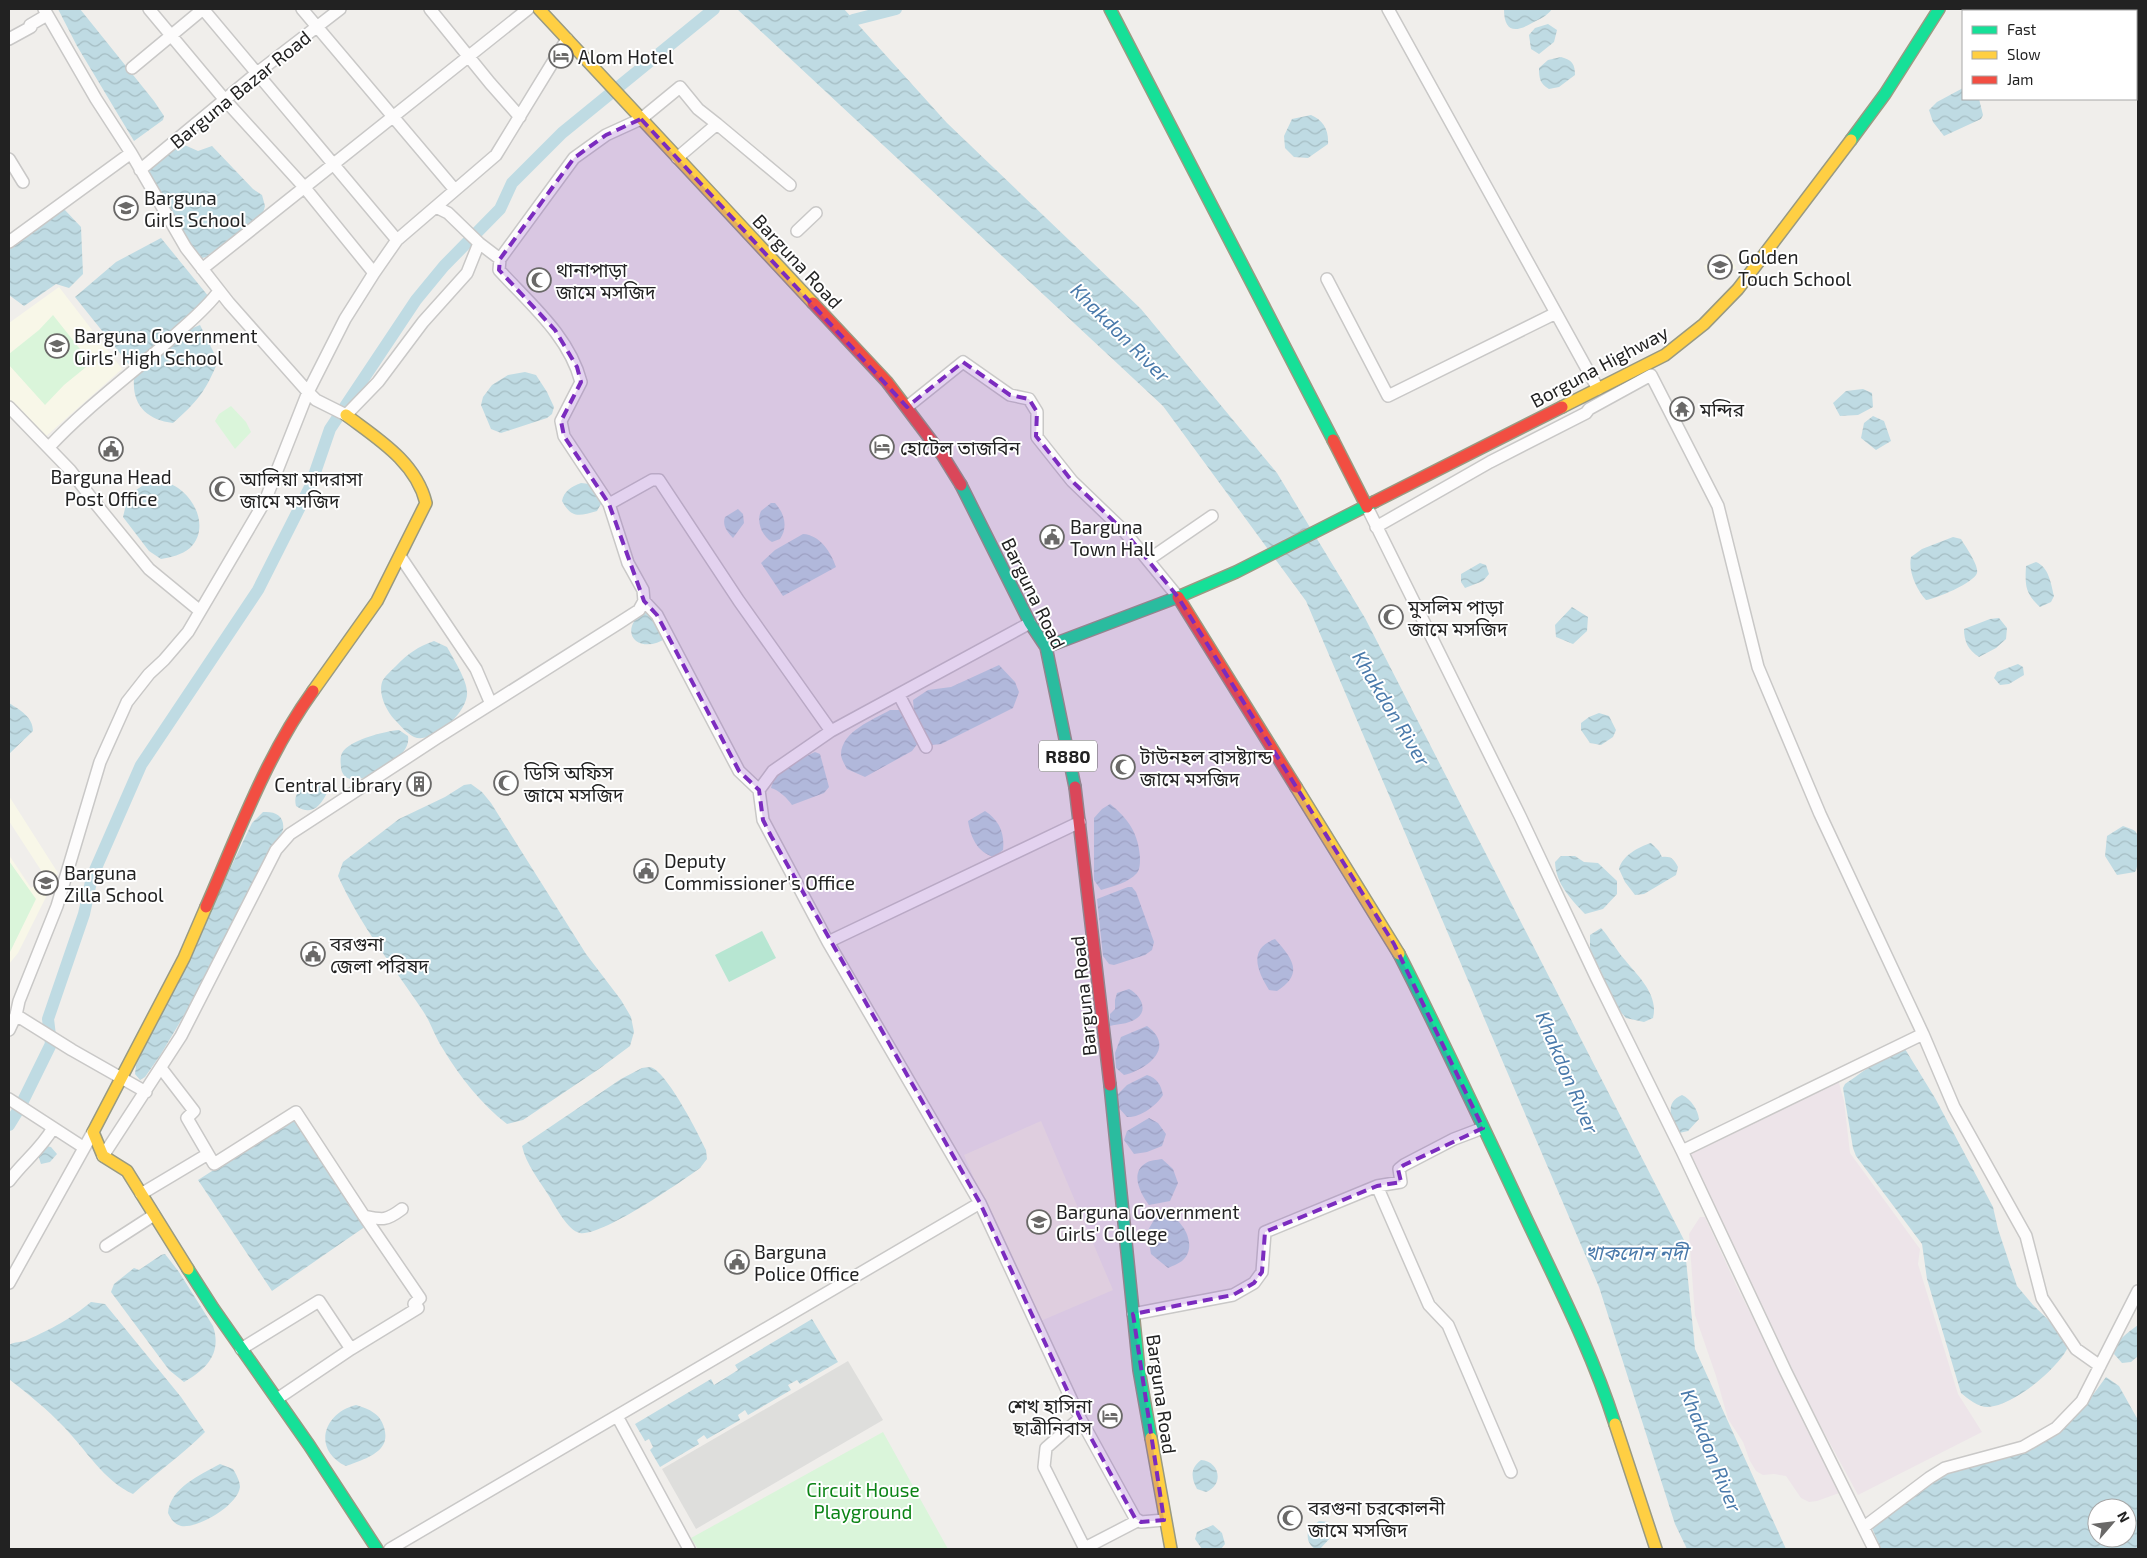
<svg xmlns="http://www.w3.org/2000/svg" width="2147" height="1558" viewBox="0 0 2147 1558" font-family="'Exo 2','Noto Sans Bengali',sans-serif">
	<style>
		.industrial { fill: #ede4e9 }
		.education { fill: #f8f7e8 }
		.religious { fill: #dededc }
		.park { fill: #daf5da }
		.pitch { fill: #b7e6d2 }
		.water { fill: url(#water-waves); fill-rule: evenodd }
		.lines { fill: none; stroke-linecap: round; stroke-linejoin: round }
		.canal { stroke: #bfdbe3; stroke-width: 12 }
		.street-casing { stroke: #c9c8c7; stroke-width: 14 }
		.fast-casing { stroke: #999a82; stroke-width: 14 }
		.slow-casing { stroke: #999a82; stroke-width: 14 }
		.jam-casing { stroke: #999a82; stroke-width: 14 }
		.street { stroke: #fdfcfc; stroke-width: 11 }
		.fast { stroke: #16e098; stroke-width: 11 }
		.slow { stroke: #ffcf43; stroke-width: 11 }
		.jam { stroke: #f24e42; stroke-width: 11 }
		.marked { fill: #7b2cbf; fill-opacity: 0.2; stroke: #7b2cbf; stroke-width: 4; stroke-dasharray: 10 6; stroke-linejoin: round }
		.labels { text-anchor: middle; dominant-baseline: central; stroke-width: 4; stroke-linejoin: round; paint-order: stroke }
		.shield { fill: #fff; stroke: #646464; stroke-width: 1 }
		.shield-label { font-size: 18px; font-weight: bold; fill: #222 }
		.poi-label { font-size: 19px; fill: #222; stroke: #fff; text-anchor: start }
		.street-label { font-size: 19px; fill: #222; stroke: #fff }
		.park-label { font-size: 19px; fill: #0c8416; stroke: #fff }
		.water-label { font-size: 20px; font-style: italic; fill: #4a7aab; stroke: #fff }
	</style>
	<defs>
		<pattern id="water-waves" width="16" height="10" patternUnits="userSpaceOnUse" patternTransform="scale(1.25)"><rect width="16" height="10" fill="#bfdbe3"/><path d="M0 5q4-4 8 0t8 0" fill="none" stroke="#a4bcc2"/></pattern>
	</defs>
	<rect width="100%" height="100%" fill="#f0eeeb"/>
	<path class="industrial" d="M1837,1076L1844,1101L1850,1153L1920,1249L1918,1264L1958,1394L1982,1432L1858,1495L1800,1388L1738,1260L1688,1149Z
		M1700,1217H1705L1737,1287L1842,1492L1817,1501L1809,1502L1801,1498L1786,1476L1774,1474L1763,1475L1756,1471L1750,1461L1743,1442L1728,1419L1716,1376L1695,1315L1689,1234Z"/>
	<path class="education" d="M1728,253L1736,268L1712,281L1704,266Z
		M59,287L122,369L44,438L9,399V323Z
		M9,796L58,873L18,953L9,964V954L35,899L9,861V855L31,888L46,878L9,821Z
		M1041,1121L1113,1290L1036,1323L964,1155Z"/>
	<path class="religious" d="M848,1361L883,1420L696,1529L662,1469Z"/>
	<path class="park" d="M53,315L91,363L64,385L45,405L9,365V354L39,330Z
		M231,406L246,422L251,432L235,449L215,421L219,414Z
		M9,861L36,899L9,954Z
		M883,1432L948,1549H698L691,1538Z"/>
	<path class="pitch" d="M762,931L776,958L729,982L715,955Z"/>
	<path class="water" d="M58,9H80L154,101L164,116L163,120L134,141L77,46Z
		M737,9H844L947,123L1141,309L1277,473L1365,618L1684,1240L1695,1349L1786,1549H1687L1675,1524L1599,1287L1306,601L1163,406Z
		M1504,9H1552C1547,16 1540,19 1532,23C1515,33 1504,32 1504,9Z
		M1548,24L1557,30L1554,42L1539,54L1531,49L1529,35L1535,28Z
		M1561,57C1572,60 1575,64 1575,75L1559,87L1549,89C1540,84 1539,78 1539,68L1548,60Z
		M1963,88V99H1979L1983,115L1981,119L1944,136L1933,122L1929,110L1937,102Z
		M1311,115C1323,120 1329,130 1328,144L1308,158L1294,157L1285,148L1284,136L1292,119Z
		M180,143L198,151L212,146L253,189L262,195L265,206L263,213L206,257L199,259L146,175L147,170Z
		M64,209L81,227L83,274L69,288L56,284L24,306L9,295V247L31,230Z
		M161,238L209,297L131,367L75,297L116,262Z
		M200,325L218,361C206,391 197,402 173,423C147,420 132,405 134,379L190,329Z
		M525,372L536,375L547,392L554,407L552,414L547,418L501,433L491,429L481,405L483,397L492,385L508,375Z
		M1863,389L1872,393L1873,407L1858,415L1840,416L1833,403L1846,391Z
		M1873,416L1884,421L1891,441L1876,450L1861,438L1864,423Z
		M163,482C190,486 213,526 190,548C181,555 172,557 161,559L149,551L123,517L128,496L146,483Z
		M581,483L590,484L602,502L597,511C579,516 572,519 562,501C564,491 571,487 581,483Z
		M771,503H775C785,514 788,527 780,539L772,542C762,536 756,522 761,511Z
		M738,509L743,514L744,523L733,538C727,532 722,525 725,517Z
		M803,534C820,535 831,552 836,567L783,596L761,563L775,550Z
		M1953,537L1961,539C1965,546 1979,565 1977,573C1974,583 1935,599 1926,600C1916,589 1908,571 1911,557L1922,549Z
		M2036,562C2049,567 2051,584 2054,596L2051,602L2040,607C2025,593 2025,586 2026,566Z
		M1480,563L1486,565L1489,574L1483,581L1465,588L1461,582V574Z
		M1572,607L1588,617L1587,631L1573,644L1556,637L1555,625Z
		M653,609L666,638C645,654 614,638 643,610Z
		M1999,618L2007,628L2006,639L1996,648L1979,657C1968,650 1964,641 1964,629L1990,619Z
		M434,641L447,647C453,658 467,680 467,692C469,711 433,745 414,737C406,733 400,725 394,719C386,710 377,692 383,680C386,675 392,670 396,666C408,653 418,647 434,641Z
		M2018,664L2023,667L2024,675L2009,684L2000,685L1994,678L1997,672Z
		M999,665L1015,682L1019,692L1013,708L941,744L932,745L914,712L913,700L928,690L951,687Z
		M9,703C20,710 33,717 33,731L9,754Z
		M890,710H899L905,716L918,743L912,751L865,777L847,769C845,765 841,759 841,754C842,731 873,720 890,710Z
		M1599,713L1609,716L1616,730L1613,737L1601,745L1590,743L1581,730V723L1589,717Z
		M399,730L408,736C410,747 401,755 393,762C384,770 345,793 341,768C341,765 340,760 341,756C344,741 385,731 399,730Z
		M815,752L820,754L829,787L824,793L792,805C787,798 779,790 771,788C775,768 798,760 815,752Z
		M310,783L323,784L327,793C320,807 311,816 296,806C293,794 300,789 310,783Z
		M471,784L482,792L491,803L586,954L621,1000L631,1017L634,1032L630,1046L599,1069L523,1120L507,1124C481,1104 460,1077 443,1049C435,1037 431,1023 423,1011C393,966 360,925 338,876L343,862L399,819L445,797L464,785Z
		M1110,804C1128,818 1139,834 1140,858C1140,863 1140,869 1137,873C1128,883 1114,886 1101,890L1094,880V818L1102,809Z
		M985,811C999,820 1005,833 1003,850L994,857C977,852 971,838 968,821Z
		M263,812C276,811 285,816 283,830L223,950L161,1054L145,1077L140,1080L135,1074L136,1065L252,823Z
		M2123,826C2126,827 2132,829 2135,831C2141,837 2139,866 2135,872L2117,875L2105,856L2107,836Z
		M1651,843L1659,851L1662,857C1671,856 1674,859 1678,867L1676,875L1644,894L1635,895L1625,882L1619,869C1622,856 1638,847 1651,843Z
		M1561,856H1575L1584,862L1598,863L1617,881V894L1603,909L1585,914C1570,898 1556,884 1555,862Z
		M1128,887H1132L1136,892L1154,942L1152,950L1145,955L1114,965L1109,964L1103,956L1097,899Z
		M1601,928C1610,938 1616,950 1625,960C1638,976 1659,995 1653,1018L1644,1022L1626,1018L1617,1008L1590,950V935Z
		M1275,939C1293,959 1304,974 1277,991L1269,990C1258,972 1247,949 1275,939Z
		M1129,989C1141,995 1150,1012 1134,1020C1127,1024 1118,1024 1110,1026V1014L1115,1009V1000L1117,993Z
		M1147,1026C1176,1047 1148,1069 1124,1075L1116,1068L1115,1053L1121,1037Z
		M1905,1049L1935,1098L1993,1207L1998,1229L2017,1286L2033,1305L2064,1335L2067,1349C2056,1370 2013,1406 1988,1407C1978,1407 1968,1399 1961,1393L1927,1279L1922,1244L1856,1156L1853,1148L1843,1088L1845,1084C1862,1073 1887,1052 1905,1049Z
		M650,1067C666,1070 698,1133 706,1150L707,1159L700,1168C681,1182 601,1237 580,1233C568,1231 555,1206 549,1196C539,1180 526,1164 522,1146L621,1079L642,1068Z
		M1147,1075C1157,1078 1161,1085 1163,1095C1156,1106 1140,1118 1127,1117L1118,1107V1094L1127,1085Z
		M1682,1095C1691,1099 1698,1110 1699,1119L1688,1131L1679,1133C1672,1120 1663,1103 1682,1095Z
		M295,1118L366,1226L272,1291L198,1180Z
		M1149,1118L1158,1123L1166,1134L1162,1146L1147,1152L1134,1154L1124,1140L1127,1131Z
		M46,1146L51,1147L57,1154L50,1162L41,1164L38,1155Z
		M1162,1159L1173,1169L1178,1183L1170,1201L1149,1205C1141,1194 1129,1173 1146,1163C1150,1160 1157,1160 1162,1159Z
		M1166,1214C1183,1218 1199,1247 1182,1261C1178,1264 1172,1266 1168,1268L1151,1254L1147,1232L1155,1218Z
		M165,1254L179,1272L213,1326C222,1353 207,1369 184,1382L169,1370L111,1292L114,1284L134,1268L139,1270L161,1255Z
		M91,1302L105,1304L181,1397L205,1432C182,1455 156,1473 133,1494C104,1481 86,1450 64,1427C47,1409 28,1394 9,1379V1345C15,1341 21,1343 27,1340C53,1328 69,1320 91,1302Z
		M812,1319L838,1362L800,1384L797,1380L788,1385L791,1390L748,1415L745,1410L738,1415L740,1420L707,1439L704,1435L697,1440L699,1444L660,1467L650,1450L653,1447L649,1439L645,1441L635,1424L711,1379L714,1385L738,1370L735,1365Z
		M2138,1325V1356L2131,1362L2122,1363L2114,1354C2117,1339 2126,1334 2138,1325Z
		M2106,1377L2119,1386L2138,1420V1549H1881L1872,1528L1933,1480L1951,1471L2024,1453L2062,1430L2084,1407ZM2097,1508H2127V1538H2097Z
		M356,1405C362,1407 369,1409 374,1413C383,1418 389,1436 383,1445C377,1456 357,1462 346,1466C312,1450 323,1413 356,1405Z
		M1201,1460C1219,1461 1225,1484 1206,1492L1197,1489C1191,1478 1190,1468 1201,1460Z
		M220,1464L233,1469C236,1474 240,1481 240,1487C238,1505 198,1529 181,1526C174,1524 171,1519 168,1513C170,1488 200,1475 220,1464Z
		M1319,1521L1328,1522L1332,1528V1536L1320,1549H1315C1308,1544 1307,1539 1308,1530Z
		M1213,1525L1222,1533L1225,1544L1221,1549H1202L1195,1539L1197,1532Z"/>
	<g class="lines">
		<path class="canal" d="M853,20L896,9
			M9,1125L20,1107L51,1044L48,1019L84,914L92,877L141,765L258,590L310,487L330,429L416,300L444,266L500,209L512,183L562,133L714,9"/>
		<g class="street-casing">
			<path id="street" d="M44,9L96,99L131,153L186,248L229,303L308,392L316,400L346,415L378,382L423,322L467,273L479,243
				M149,9L225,100L305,188L374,273
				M203,9L397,240
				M302,9L455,190
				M430,9L490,83L520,117
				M1388,9L1598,389
				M9,39L31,27L30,25L47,15
				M132,68L203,9
				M677,158L717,124L790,185
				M9,159L23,182
				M140,170L257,73L340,9
				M436,207L448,213L479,243L500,259
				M797,231L816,213
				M9,242L131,153
				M202,269L528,9
				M1327,279L1388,396L1556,313
				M9,407L70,470L96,504L149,569L200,611
				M907,407L963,362L1010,395L1029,399L1037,412V437L1072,481L1124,531L1178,597
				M49,447C87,406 132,374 173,337C189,322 206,309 219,291
				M609,504L652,480H659L739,601L831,731
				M1367,507L1520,816L1597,979L1682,1151L1786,1372L1874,1549
				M1376,527L1490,462L1586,413L1589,409L1651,375L1718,506L1758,667L1820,814L1923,1034L1954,1107L2026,1236L2042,1298L2076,1349L2100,1366
				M400,556L476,669L491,704
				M1148,560L1212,516
				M644,601L657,615L739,771L759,790
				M1030,623L831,731L773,771L759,790L763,820L828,942L980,1203L1080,1418L1135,1518L1141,1522L1164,1520
				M899,695L926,747
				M828,942L1080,822
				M16,1015L19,1001L57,906L100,762L127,702L149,674L164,660L188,632L265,501L308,392L345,319L374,273L397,240L496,155L567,39
				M9,1030L16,1015L72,1050L146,1092
				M9,1099L83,1147
				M1682,1151L1923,1034
				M208,1154L214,1164L296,1112L364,1216C383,1220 386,1221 402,1209
				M103,1156L181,1036L276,850L290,834L437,738L619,623L639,610L644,601L643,590L628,563L609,504L564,436L561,421L581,382C569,336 530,304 499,270L500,259L574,158L606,135L641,119L680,87L698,109L717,124
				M9,1181C23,1162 41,1149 53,1128
				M1377,1186L1429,1305L1448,1325L1511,1472
				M141,1194L208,1154L187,1118L194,1111L161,1068
				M106,1246L154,1215
				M9,1283L93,1132
				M1133,1314L1233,1295L1254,1283L1262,1272L1265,1232L1377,1186L1401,1182L1399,1169L1404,1165L1454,1139L1483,1128
				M241,1349L319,1301L351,1349L277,1399
				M351,1349L418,1308L414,1304L420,1298L364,1216
				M617,1416L689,1549
				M1080,1418L1046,1448L1044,1467L1085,1549
				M1864,1527L1929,1478L1945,1468L2023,1447L2056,1428L2082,1401L2138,1291
				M1085,1548L1137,1521
				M390,1549L980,1203"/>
		</g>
		<g class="fast-casing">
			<path id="fast" d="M1110,9L1333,440
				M1851,140L1885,94L1939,9
				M961,485L1030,623L1046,647L1075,787
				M1046,647L1178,597L1236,572L1374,502
				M1399,954C1443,1040 1484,1128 1525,1216C1557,1284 1592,1352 1615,1424
				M1110,1085L1139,1370L1151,1438
				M188,1269L213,1308L309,1445L377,1549"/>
		</g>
		<g class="slow-casing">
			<path id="slow" d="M539,9L813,303
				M1562,407L1665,355L1704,324L1738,289L1851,140
				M313,691L377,601L426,503C416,462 378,439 346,415
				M1296,787L1399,954
				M188,1269L127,1171L103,1156L93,1132L184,958L206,907
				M1615,1424L1656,1549
				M1151,1438L1171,1549"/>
		</g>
		<g class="jam-casing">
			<path id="jam" d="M813,303L887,382L943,456L961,485
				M1333,440L1367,507
				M1374,502L1562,407
				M1178,597L1296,787
				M1075,787L1110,1085
				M206,907C238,834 266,756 313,691"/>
		</g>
		<use href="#street" class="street"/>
		<use href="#fast" class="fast"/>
		<use href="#slow" class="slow"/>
		<use href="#jam" class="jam"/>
	</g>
	<path class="marked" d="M641,119L907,407L963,362L1010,395L1029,399L1037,412L1036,436L1072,481L1124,531L1178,597L1394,944L1483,1128L1404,1165L1398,1169L1401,1182L1377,1186L1265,1232L1262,1272L1254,1283L1233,1295L1133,1314L1164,1520L1141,1522L1135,1518L1080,1418L980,1203L771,836L763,820L759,790L739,771L657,615L644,601L609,504L564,436L561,421L581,382L577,367L555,330L499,270L500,259L574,158L606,135Z"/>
	<defs>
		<g id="hotel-ring" transform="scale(1.25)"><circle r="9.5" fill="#fff" stroke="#6a6968" stroke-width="1.5"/><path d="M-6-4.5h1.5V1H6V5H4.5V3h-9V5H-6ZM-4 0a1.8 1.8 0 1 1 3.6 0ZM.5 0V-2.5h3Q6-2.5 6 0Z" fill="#6a6968"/></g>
		<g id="school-ring" transform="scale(1.25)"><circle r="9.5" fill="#fff" stroke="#6a6968" stroke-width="1.5"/><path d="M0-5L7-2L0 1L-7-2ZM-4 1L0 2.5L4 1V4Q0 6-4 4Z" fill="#6a6968"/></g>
		<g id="university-ring" transform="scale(1.25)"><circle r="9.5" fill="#fff" stroke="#6a6968" stroke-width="1.5"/><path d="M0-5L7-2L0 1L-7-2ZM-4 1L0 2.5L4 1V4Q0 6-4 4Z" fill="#6a6968"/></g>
		<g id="mosque-ring" transform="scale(1.25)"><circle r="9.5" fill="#fff" stroke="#6a6968" stroke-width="1.5"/><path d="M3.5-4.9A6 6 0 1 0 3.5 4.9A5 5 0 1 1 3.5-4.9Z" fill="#6a6968"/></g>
		<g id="temple-ring" transform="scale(1.25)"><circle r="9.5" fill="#fff" stroke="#6a6968" stroke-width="1.5"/><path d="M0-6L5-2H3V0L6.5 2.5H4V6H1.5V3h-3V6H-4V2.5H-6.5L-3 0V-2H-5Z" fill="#6a6968"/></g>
		<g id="civic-ring" transform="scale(1.25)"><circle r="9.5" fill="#fff" stroke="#6a6968" stroke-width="1.5"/><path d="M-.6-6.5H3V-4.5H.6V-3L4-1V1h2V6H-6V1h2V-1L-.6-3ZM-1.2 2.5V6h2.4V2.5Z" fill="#6a6968"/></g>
		<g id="building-ring" transform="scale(1.25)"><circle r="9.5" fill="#fff" stroke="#6a6968" stroke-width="1.5"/><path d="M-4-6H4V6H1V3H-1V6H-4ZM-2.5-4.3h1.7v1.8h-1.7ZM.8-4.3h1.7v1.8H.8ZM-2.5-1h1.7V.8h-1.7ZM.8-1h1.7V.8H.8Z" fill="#6a6968"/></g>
	</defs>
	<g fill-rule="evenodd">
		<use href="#hotel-ring" x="561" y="56"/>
		<use href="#school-ring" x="126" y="208"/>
		<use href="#university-ring" x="1720" y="267"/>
		<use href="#mosque-ring" x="539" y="280"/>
		<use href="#university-ring" x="57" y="346"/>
		<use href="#temple-ring" x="1682" y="409"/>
		<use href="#hotel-ring" x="882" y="447"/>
		<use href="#civic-ring" x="111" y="449"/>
		<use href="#mosque-ring" x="222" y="489"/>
		<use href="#civic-ring" x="1052" y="537"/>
		<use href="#mosque-ring" x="1391" y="617"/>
		<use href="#mosque-ring" x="1123" y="767"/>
		<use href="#mosque-ring" x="506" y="783"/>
		<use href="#building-ring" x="419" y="784"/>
		<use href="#civic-ring" x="646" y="871"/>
		<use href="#university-ring" x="46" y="883"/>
		<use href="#civic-ring" x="313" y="954"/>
		<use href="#university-ring" x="1039" y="1222"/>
		<use href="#civic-ring" x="737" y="1262"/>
		<use href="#hotel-ring" x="1110" y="1416"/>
		<use href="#mosque-ring" x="1290" y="1518"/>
	</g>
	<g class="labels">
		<rect class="shield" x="1039" y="740.5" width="58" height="31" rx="4"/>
		<g class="shield-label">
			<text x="1068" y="756">R880</text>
		</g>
		<g class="poi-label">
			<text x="578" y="56">Alom Hotel</text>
			<text x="144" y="197">Barguna<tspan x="144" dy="22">Girls School</tspan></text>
			<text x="1738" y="256">Golden<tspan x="1738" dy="22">Touch School</tspan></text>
			<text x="556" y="269">থানাপাড়া<tspan x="556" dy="22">জামে মসজিদ</tspan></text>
			<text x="74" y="335">Barguna Government<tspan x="74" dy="22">Girls' High School</tspan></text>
			<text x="1700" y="409">মন্দির</text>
			<text x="900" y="447">হোটেল তাজবিন</text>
			<text x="111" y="476" text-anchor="middle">Barguna Head<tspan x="111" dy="22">Post Office</tspan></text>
			<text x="240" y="478">আলিয়া মাদরাসা<tspan x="240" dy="22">জামে মসজিদ</tspan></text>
			<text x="1070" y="526">Barguna<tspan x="1070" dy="22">Town Hall</tspan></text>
			<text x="1408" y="606">মুসলিম পাড়া<tspan x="1408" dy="22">জামে মসজিদ</tspan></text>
			<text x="1140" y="756">টাউনহল বাসষ্ট্যান্ড<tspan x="1140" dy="22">জামে মসজিদ</tspan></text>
			<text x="524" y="772">ডিসি অফিস<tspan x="524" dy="22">জামে মসজিদ</tspan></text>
			<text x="402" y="784" text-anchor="end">Central Library</text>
			<text x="664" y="860">Deputy<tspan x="664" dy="22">Commissioner's Office</tspan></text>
			<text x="64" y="872">Barguna<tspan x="64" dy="22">Zilla School</tspan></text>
			<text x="330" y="943">বরগুনা<tspan x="330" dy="22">জেলা পরিষদ</tspan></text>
			<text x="1056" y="1211">Barguna Government<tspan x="1056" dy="22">Girls' College</tspan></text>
			<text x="754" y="1251">Barguna<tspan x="754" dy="22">Police Office</tspan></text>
			<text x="1092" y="1405" text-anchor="end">শেখ হাসিনা<tspan x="1092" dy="22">ছাত্রীনিবাস</tspan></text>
			<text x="1308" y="1507">বরগুনা চরকোলনী<tspan x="1308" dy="22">জামে মসজিদ</tspan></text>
		</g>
		<g class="street-label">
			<text transform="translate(240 89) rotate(-39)">Barguna Bazar Road</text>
			<text transform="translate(798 261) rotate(47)">Barguna Road</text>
			<text transform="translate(1599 366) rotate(-28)">Borguna Highway</text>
			<text transform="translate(1034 593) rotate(64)">Barguna Road</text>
			<text transform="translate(1083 996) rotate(-96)">Barguna Road</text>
			<text transform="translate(1162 1394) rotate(82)">Barguna Road</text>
		</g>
		<g class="park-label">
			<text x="863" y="1489">Circuit House<tspan x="863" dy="22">Playground</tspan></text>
		</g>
		<g class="water-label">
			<text transform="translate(1121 332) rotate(45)">Khakdon River</text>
			<text transform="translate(1392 708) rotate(59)">Khakdon River</text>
			<text transform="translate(1568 1072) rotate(67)">Khakdon River</text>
			<text x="1636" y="1252">খাকদোন নদী</text>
			<text transform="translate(1712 1450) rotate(68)">Khakdon River</text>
		</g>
	</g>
	<rect width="2147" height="1558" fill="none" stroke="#222222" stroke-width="20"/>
	<rect x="1962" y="10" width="175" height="90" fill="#ffffff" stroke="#a7a7a7"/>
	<rect x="1972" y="26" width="25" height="8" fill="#16e098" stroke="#a7a7a7"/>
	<text x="2007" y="35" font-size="15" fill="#222222">Fast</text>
	<rect x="1972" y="51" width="25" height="8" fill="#ffcf43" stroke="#a7a7a7"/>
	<text x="2007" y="60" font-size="15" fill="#222222">Slow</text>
	<rect x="1972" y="76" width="25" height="8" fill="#f24e42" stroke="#a7a7a7"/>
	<text x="2007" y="85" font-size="15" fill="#222222">Jam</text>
	<g transform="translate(2112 1523) rotate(62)"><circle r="24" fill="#ffffff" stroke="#a7a7a7"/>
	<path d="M0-4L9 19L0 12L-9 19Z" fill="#6a6968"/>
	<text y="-8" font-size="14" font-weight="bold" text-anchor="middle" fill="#222222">N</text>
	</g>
</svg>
